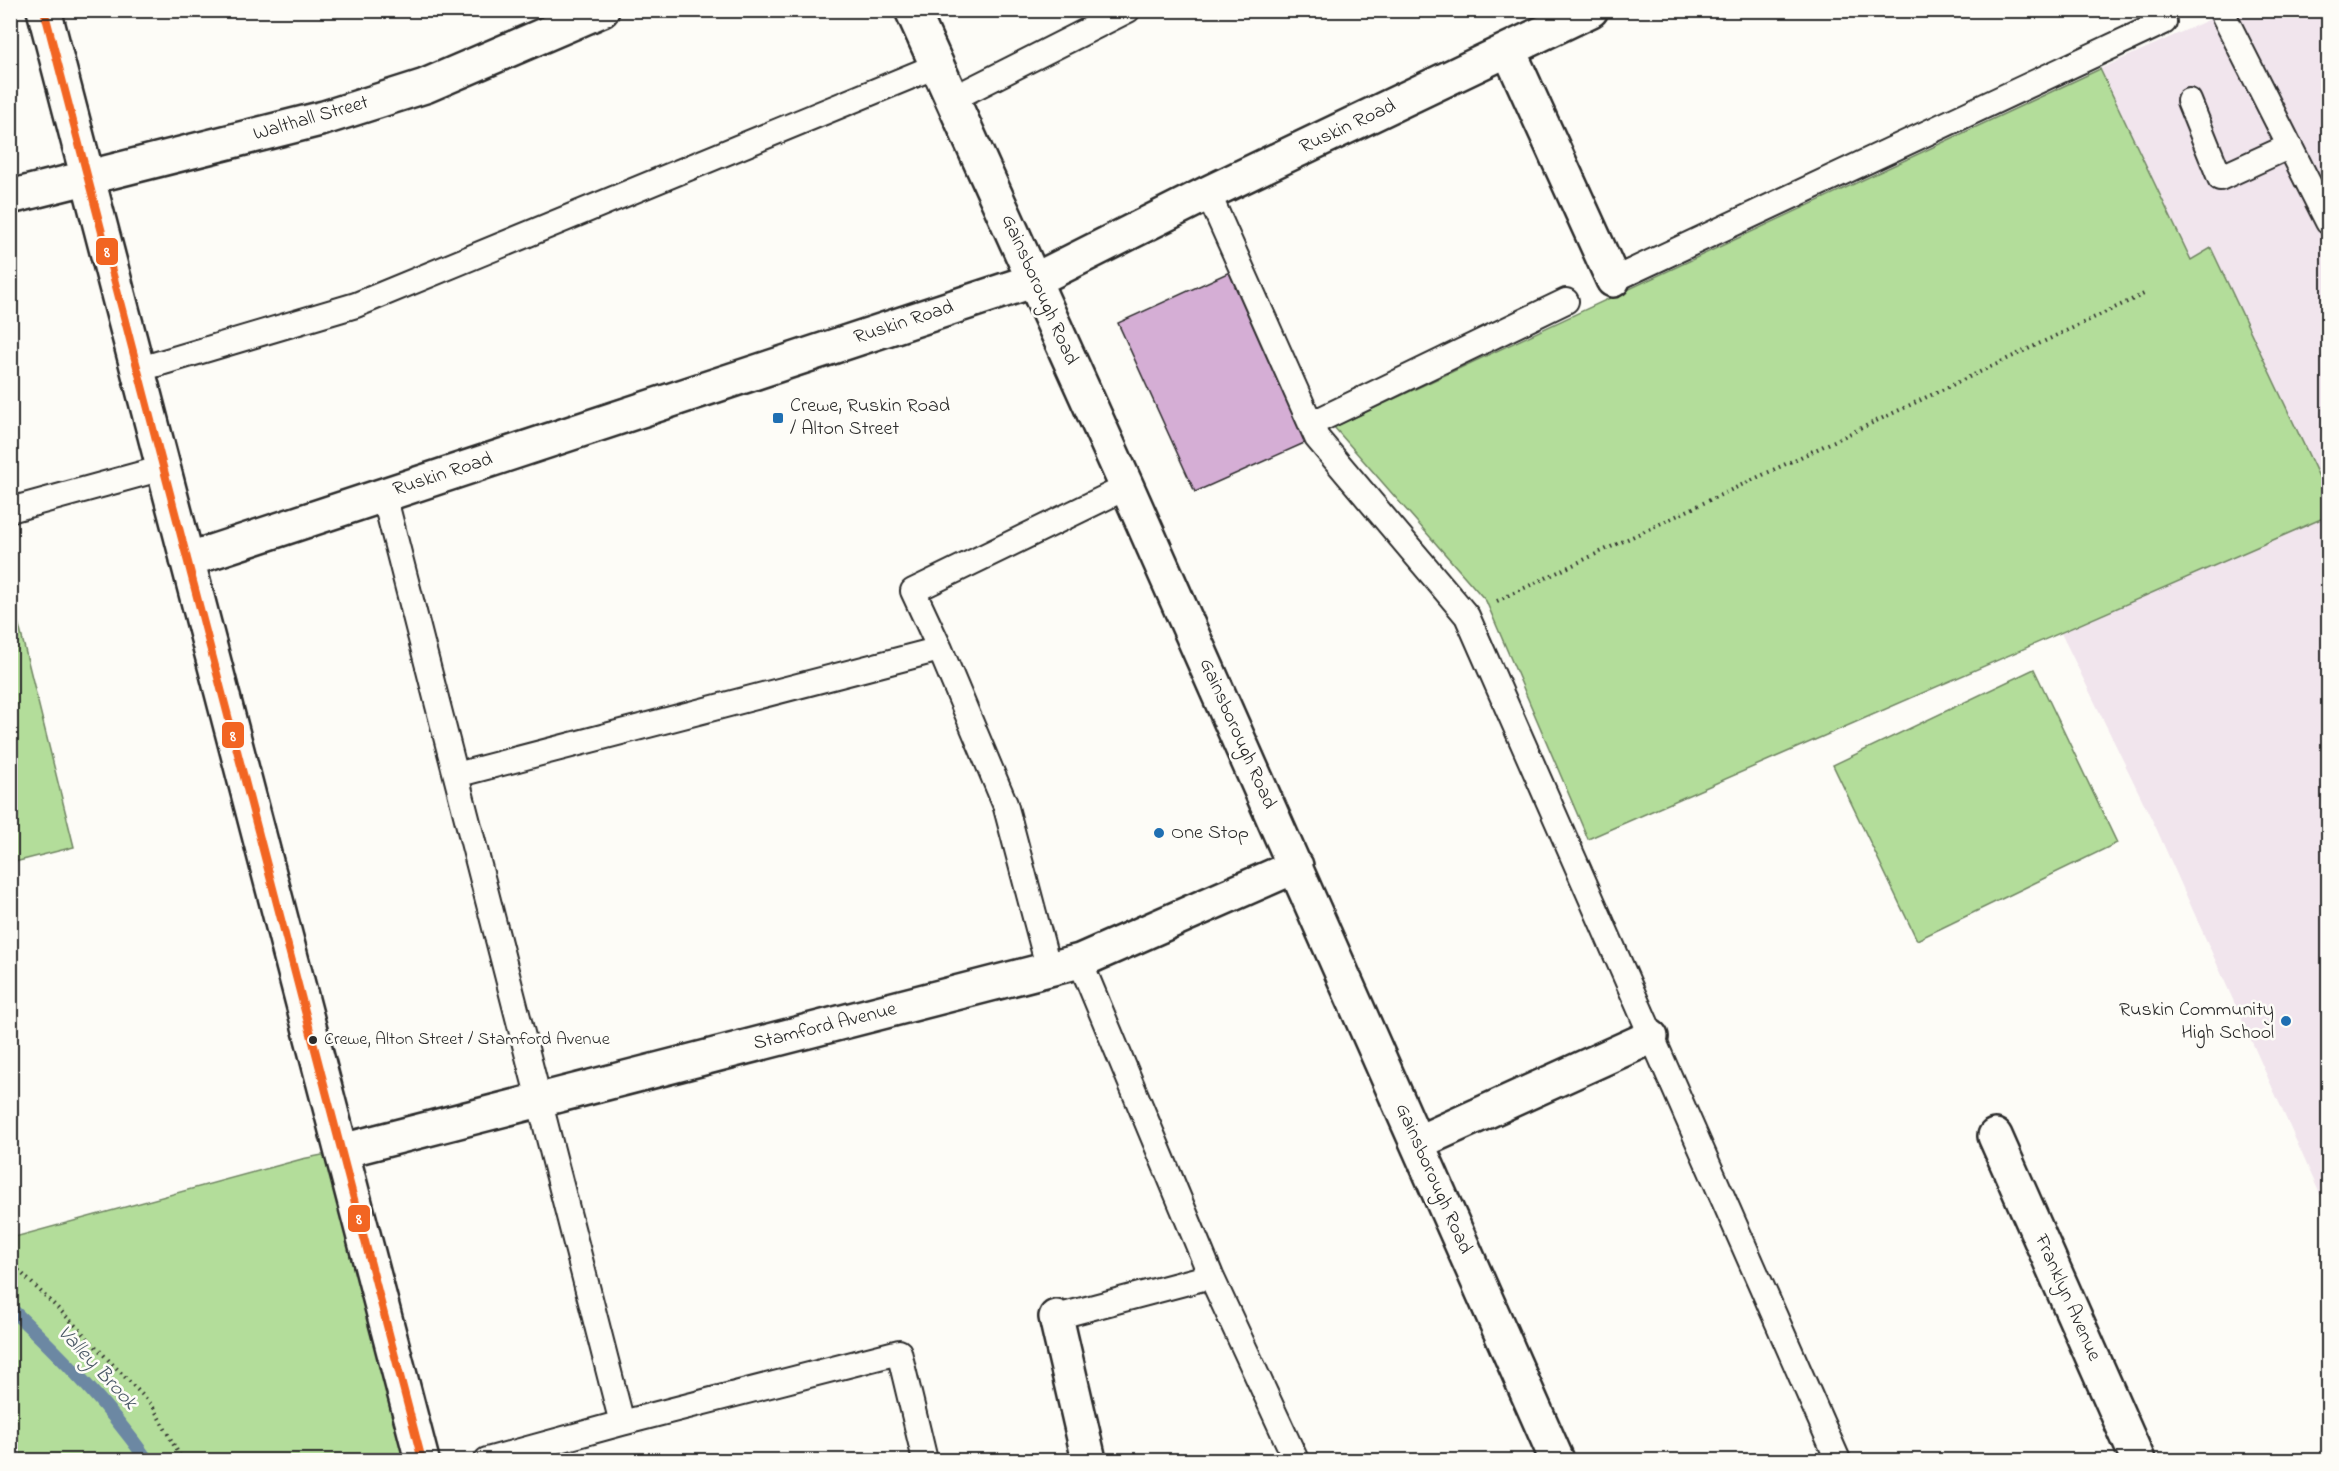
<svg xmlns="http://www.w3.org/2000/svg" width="2339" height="1471" viewBox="0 0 2339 1471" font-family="'Indie Flower',sans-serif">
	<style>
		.built { fill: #f1e5ed }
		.green { fill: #b3dd9a; stroke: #6f8462; stroke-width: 1.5 }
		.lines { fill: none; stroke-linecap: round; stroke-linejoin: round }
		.stream { stroke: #6c88a3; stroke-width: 14 }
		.building { fill: #d5aed5; stroke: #2b2b2b; stroke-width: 1.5 }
		.lane-casing { stroke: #2b2b2b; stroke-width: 28 }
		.street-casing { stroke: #2b2b2b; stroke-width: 38 }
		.path { stroke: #2b2b2b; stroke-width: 4; stroke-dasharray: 1.5 4.5; stroke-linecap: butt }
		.lane { stroke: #fdfcf7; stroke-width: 24 }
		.street { stroke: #fdfcf7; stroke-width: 33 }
		.bus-1-casing { stroke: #fdfcf7; stroke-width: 12 }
		.bus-1 { stroke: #f26522; stroke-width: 8 }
		.poi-dot { fill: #1f6fb2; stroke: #fdfcf7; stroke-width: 2 }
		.bus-dot { fill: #2b2b2b; stroke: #fdfcf7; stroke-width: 2 }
		.labels { text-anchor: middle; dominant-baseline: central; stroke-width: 5; stroke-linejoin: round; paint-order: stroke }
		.bus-label { font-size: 18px; fill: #2b2b2b; stroke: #fdfcf7; text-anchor: start }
		.street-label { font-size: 20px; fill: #2b2b2b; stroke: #fdfcf7 }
		.poi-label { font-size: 20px; fill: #2b2b2b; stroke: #fdfcf7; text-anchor: start }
		.water-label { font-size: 21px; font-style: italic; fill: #4c5a67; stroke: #fdfcf7 }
		.line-badge { stroke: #fdfcf7; stroke-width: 2 }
		.badge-label { font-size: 16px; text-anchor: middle; font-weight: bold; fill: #fff }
	</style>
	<rect width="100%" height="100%" fill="#fdfcf7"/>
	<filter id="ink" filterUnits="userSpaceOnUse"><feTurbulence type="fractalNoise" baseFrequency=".0167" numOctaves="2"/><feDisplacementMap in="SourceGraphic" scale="12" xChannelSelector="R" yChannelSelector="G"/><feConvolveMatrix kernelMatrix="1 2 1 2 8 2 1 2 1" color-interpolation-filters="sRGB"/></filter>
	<g filter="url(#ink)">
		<path class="built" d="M2228,11H2328V496L2211,248L2191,260L2100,69Z
			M2328,516V1212L2157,830L2061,633Z"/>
		<path class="green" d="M2100,69L2191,260L2211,248L2328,496V516L1588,839L1486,601L1334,427Z
			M10,589L74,847L11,863H10Z
			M2034,669L2117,843L1917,940L1833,765Z
			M342,1151L422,1460H11V1238L302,1159Z"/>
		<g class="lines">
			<path class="stream" d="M10,1308C63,1358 105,1401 147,1460"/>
		</g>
		<path class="building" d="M1234,270L1311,440L1195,492L1118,323Z"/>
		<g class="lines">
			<g class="lane-casing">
				<path id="lane" d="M2221,10L2328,222
					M952,99L1128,10
					M2189,101L2220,178L2290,146
					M1208,193L1317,438L1467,616L1838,1460
					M1613,280L2164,22
					M137,370L356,305L936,66
					M1311,424L1566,301
					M384,495L622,1423
					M10,510L163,468
					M940,649L913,591L1127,487
					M456,775L940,649L1005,804L1049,970
					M1080,961L1211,1276L1296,1460
					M1056,1317L1211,1276
					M487,1460L622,1423L899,1352L925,1460"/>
			</g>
			<g class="street-casing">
				<path id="street" d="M44,10L422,1460
					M912,10L1127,487L1557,1460
					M1509,51L1613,280
					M10,197L324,118L425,86L602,10
					M187,560L1035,280L1208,193L1591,10
					M1995,1136L2138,1460
					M1417,1143L1651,1037
					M342,1151L1080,961L1296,866
					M1056,1317L1089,1460"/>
			</g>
			<path class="path" d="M1497,601L2144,294
				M10,1262L69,1319L152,1405L182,1460"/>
			<use href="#lane" class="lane"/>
			<use href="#street" class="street"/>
			<g class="bus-1-casing">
				<path id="bus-1" d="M44,10L422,1460"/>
			</g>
			<use href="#bus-1" class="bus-1"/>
		</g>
	</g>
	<g class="poi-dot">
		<rect x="772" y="412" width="12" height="12" rx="3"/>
		<circle cx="1159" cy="833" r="6"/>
		<circle cx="2286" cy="1021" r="6"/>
	</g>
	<circle class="bus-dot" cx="313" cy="1040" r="5"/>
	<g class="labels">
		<g class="bus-label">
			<text x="324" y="1040">Crewe, Alton Street / Stamford Avenue</text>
		</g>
		<g class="street-label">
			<text transform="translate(311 119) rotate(-16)">Walthall Street</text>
			<text transform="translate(1348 127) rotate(-25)">Ruskin Road</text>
			<text transform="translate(1039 290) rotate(66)">Gainsborough Road</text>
			<text transform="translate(904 323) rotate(-18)">Ruskin Road</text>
			<text transform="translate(443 475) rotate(-18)">Ruskin Road</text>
			<text transform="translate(1237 734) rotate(66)">Gainsborough Road</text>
			<text transform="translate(825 1027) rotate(-14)">Stamford Avenue</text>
			<text transform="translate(1433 1179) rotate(66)">Gainsborough Road</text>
			<text transform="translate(2067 1298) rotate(66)">Franklyn Avenue</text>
		</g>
		<g class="poi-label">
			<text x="790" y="406">Crewe, Ruskin Road<tspan x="790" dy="23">/ Alton Street</tspan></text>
			<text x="1171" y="833">One Stop</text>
			<text x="2274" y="1010" text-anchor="end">Ruskin Community<tspan x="2274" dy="23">High School</tspan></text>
		</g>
		<g class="water-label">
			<text transform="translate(97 1368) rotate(47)">Valley Brook</text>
		</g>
	</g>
	<g class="line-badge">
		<rect x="95" y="237" width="24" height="29" rx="6" fill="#f26522"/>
		<rect x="221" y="721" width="24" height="28" rx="6" fill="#f26522"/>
		<rect x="347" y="1204" width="24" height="29" rx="6" fill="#f26522"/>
	</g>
	<g class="badge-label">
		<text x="107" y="257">8</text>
		<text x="233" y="741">8</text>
		<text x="359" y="1224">8</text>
	</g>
	<rect width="2339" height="1471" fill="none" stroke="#fdfcf7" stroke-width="36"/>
	<rect x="18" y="18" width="2303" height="1435" fill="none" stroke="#2b2b2b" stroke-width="2" filter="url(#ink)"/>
</svg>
